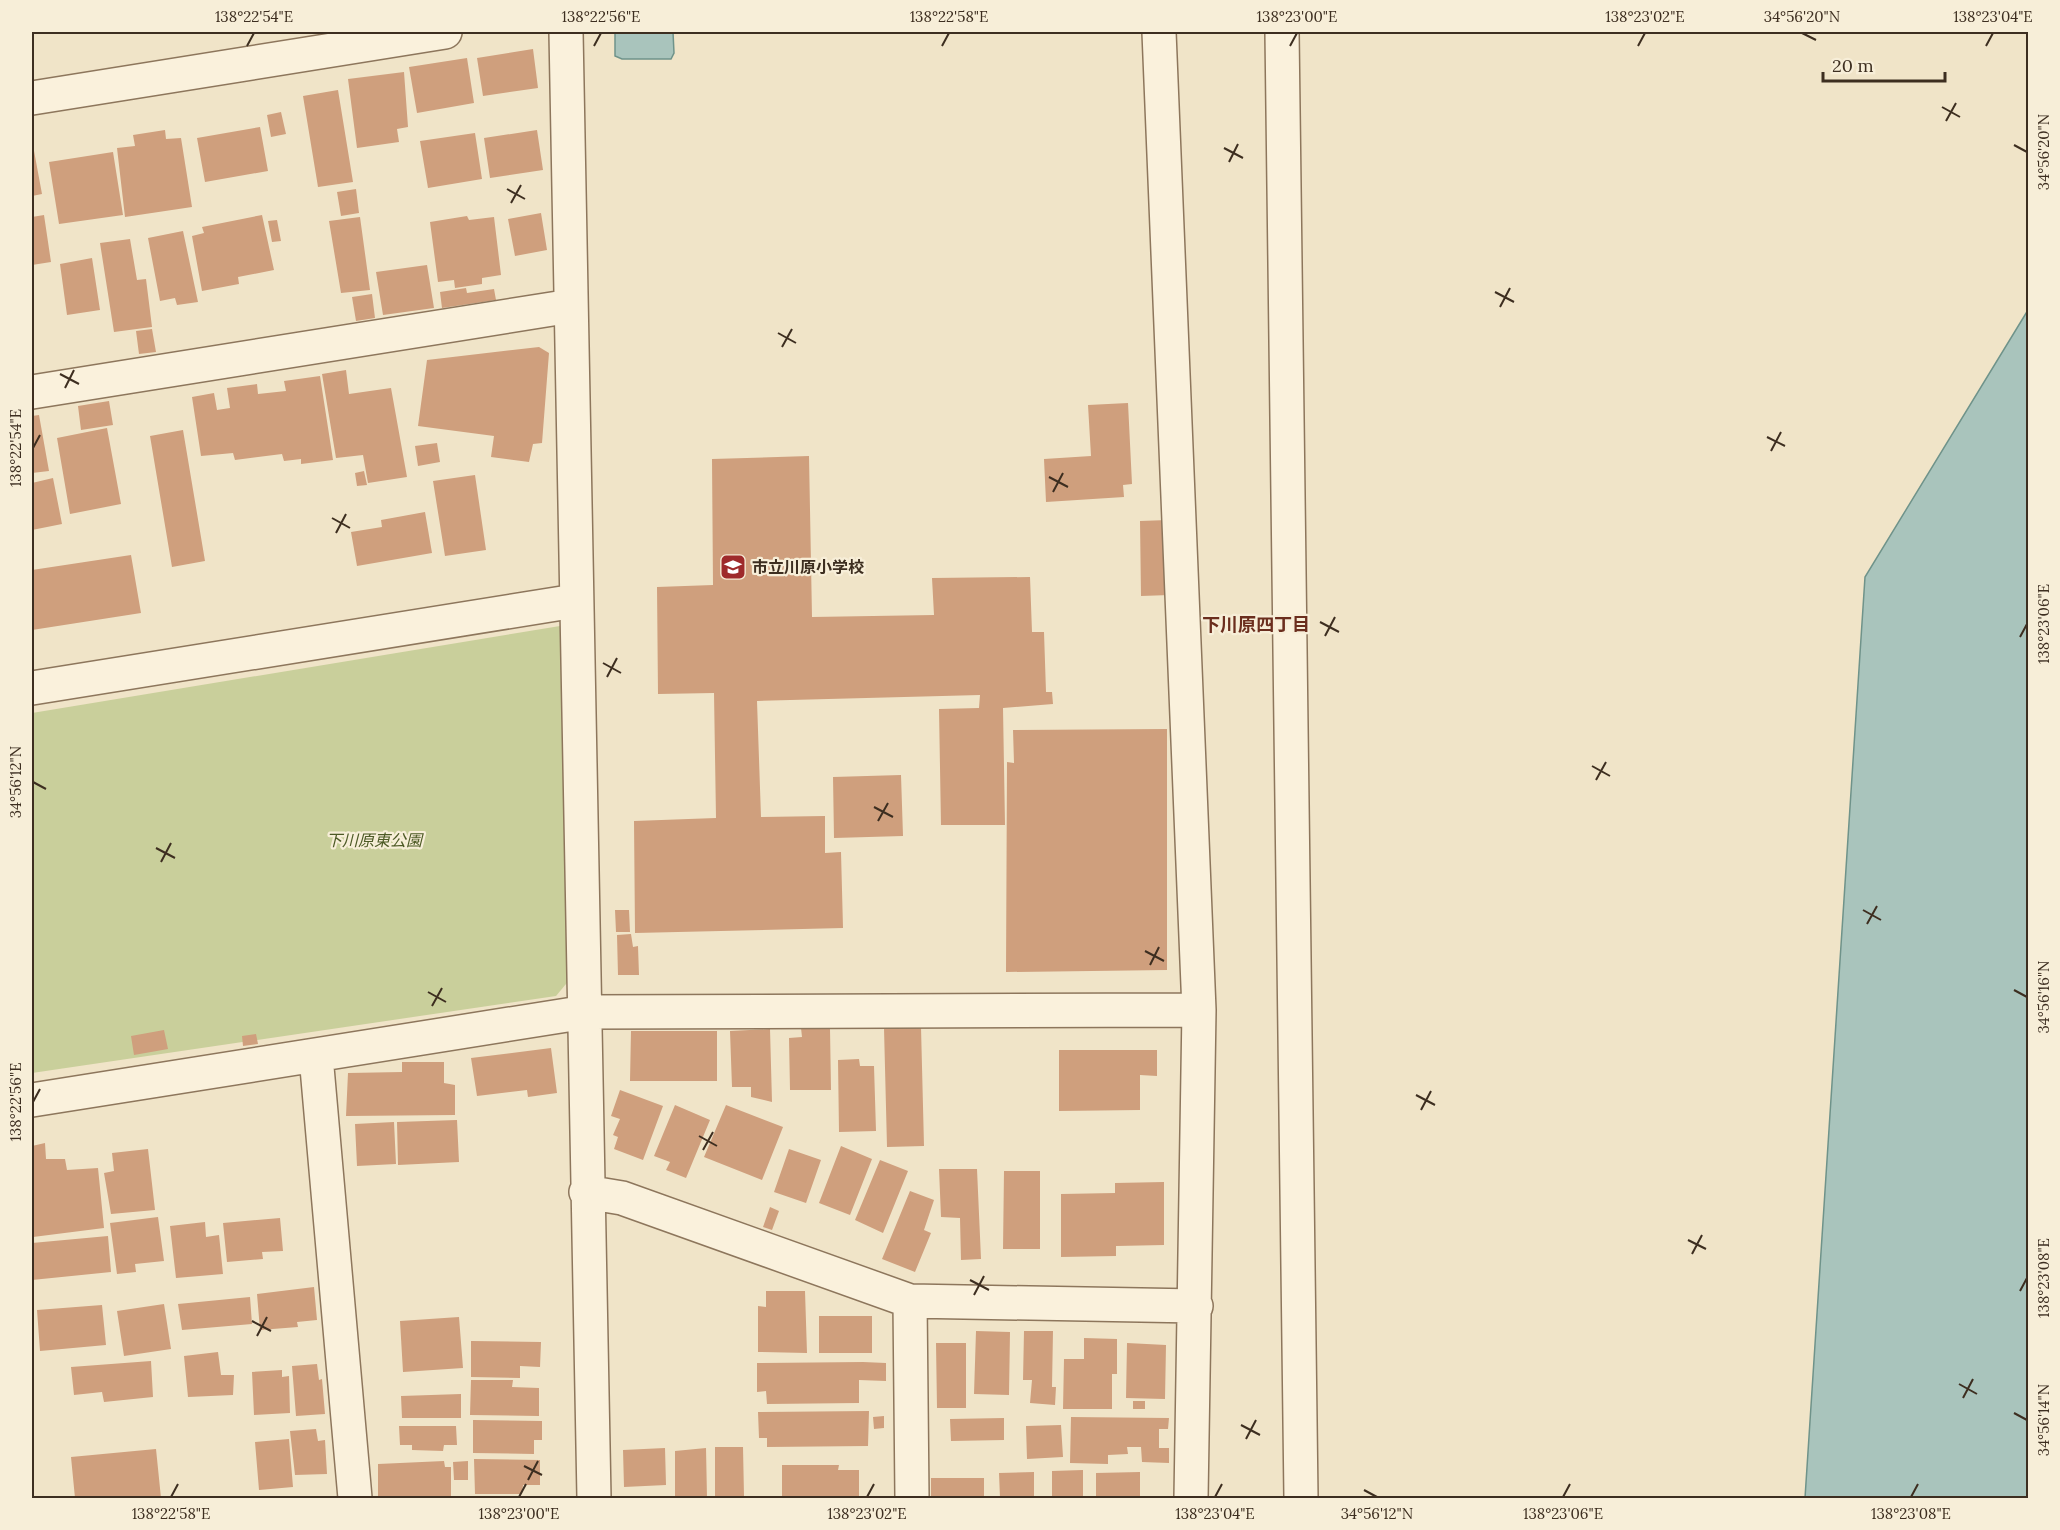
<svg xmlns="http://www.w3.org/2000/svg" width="2060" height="1530" viewBox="0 0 2060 1530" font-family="Lora,'Noto Sans JP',serif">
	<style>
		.green { fill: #c9cf9b }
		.water { fill: #a9c4bc; stroke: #6f938a; stroke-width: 1.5 }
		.building { fill: #cf9f7d }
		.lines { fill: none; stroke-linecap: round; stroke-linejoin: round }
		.street-casing { stroke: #8d765c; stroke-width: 36 }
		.street { stroke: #faf1dc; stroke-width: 33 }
		.ticks { fill: none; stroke: #3d2e20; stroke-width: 2 }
		.labels { text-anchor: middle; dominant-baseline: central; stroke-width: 4.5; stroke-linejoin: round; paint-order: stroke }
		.poi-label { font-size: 16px; font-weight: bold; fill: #3d2e20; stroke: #f7eed8; text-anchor: start }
		.park-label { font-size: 16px; font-style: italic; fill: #4d5a26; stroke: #f7eed8 }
		.neighbourhood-label { font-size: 18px; font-weight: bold; fill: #6b2e1e; stroke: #f7eed8 }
		.neatline { fill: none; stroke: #3d2e20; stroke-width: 2 }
		.ticks-label { font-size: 15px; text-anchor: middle; fill: #3d2e20 }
	</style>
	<rect width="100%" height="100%" fill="#f0e4c8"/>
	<path class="green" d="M560,626L571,978L556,996L32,1073V713Z"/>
	<path class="water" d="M615,32H673L674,53L671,59H622L615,56Z
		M2028,310V1498H1805L1865,577Z"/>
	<path class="building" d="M533,49L538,88L483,96L477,58Z
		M467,58L474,103L417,113L409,67Z
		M404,72L408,127L397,129L399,142L357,148L348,79Z
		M338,90L353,182L318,187L303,96Z
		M281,112L286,134L271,137L267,115Z
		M260,127L268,171L205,182L197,138Z
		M165,130L166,139L181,138L192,207L125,217L117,148L135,146L133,135Z
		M537,130L543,170L490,178L484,138Z
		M475,133L482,179L428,188L420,141Z
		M32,140L42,194L32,196Z
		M113,152L123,215L59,224L49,162Z
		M356,189L359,213L341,216L337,192Z
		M541,213L547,250L515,256L508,219Z
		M44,215L51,262L32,265V217Z
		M262,215L274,270L238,277L239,284L202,291L192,236L204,233L202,227Z
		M467,216L469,220L494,217L501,275L482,278V284L455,288L454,280L438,282L430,222Z
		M360,217L370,290L341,293L329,221Z
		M277,220L281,241L272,242L268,221Z
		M183,231L198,302L177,305L175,298L160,301L148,238Z
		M130,239L137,280L146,279L152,327L114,332L100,243Z
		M92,258L100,310L67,315L60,264Z
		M427,265L434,308L383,315L376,272Z
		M466,288L467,293L494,289L496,300L442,308L440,292Z
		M372,294L375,318L356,321L352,297Z
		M152,329L156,352L139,354L136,331Z
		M539,347L549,353L542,443L533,444L529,462L491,457L494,436L418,426L427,360Z
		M346,370L349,394L391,388L407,477L368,483L363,455L336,458L322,374Z
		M320,376L333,460L301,464V459L284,461L282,454L235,460L233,453L201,456L192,397L214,393L217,410L230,408L227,388L257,384L258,394L286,391L284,381Z
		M109,401L113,425L81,430L78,406Z
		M1128,403L1132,484L1123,485L1124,497L1046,502L1044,459L1091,456L1088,405Z
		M39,415L49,471L32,473V416Z
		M107,428L121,504L70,514L57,438Z
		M183,430L205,561L172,567L150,436Z
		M437,443L440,462L418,466L415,446Z
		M809,456L812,617L934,615L932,578L1030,577L1032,632H1044L1046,692H1052L1053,704L1003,708L1005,825H941L939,709L979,708L980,695L757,701L761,817L825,816V853L841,852L843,928L635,933L634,821L716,818L714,693L658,694L657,587L713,585L712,459Z
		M364,471L367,485L357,486L355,473Z
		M475,475L486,550L445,556L433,481Z
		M53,478L62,524L32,530V483Z
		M425,512L432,553L357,566L351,532L382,527L381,520Z
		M1168,520L1170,595L1141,596L1140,521Z
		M131,555L141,613L32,630V570Z
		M1167,729V970L1006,972L1007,762L1014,763L1013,730Z
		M901,775L903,836L834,838L833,777Z
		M615,910H629L630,932H616Z
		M631,934L633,947L638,946L639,975H618L617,935Z
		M921,1027L924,1146L887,1147L884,1028Z
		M801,1028L830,1029L831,1090H790L789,1038L802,1037Z
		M770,1029L772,1102L751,1097V1087H732L730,1031Z
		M164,1030L168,1049L134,1055L131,1036Z
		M631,1031H717V1081H630Z
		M256,1034L258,1044L243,1046L242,1036Z
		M551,1048L557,1093L528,1097L527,1090L477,1096L471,1058Z
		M1059,1050H1157V1076L1140,1075V1110L1059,1111Z
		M859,1059L860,1066H874L876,1131L839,1132L838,1060Z
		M402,1062H444V1083L455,1085V1115L346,1116L348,1073L402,1072Z
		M620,1090L663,1106L643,1160L614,1149L618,1137L613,1135L620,1119L611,1116Z
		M675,1105L710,1120L686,1178L666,1170L670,1162L654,1156Z
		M726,1105L783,1127L762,1180L704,1157Z
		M457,1120L459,1162L398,1165L397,1122Z
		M394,1122L396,1164L357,1166L355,1124Z
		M45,1143L46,1159H65L67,1170L98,1168L104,1228L33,1237L32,1146Z
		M841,1146L872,1159L850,1215L819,1203Z
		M148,1149L155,1210L111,1214L104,1173L114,1171L112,1153Z
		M789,1149L821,1160L806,1203L774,1192Z
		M880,1160L908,1171L883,1233L855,1220Z
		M939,1169H977L981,1259L961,1260L960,1218L941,1217Z
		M1004,1171H1040V1249H1003Z
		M1164,1182V1245L1116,1246V1256L1061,1257V1194L1115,1193V1183Z
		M910,1191L934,1200L924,1230L931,1233L915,1272L882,1259Z
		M770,1207L779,1211L772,1230L763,1227Z
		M158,1217L164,1261L135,1264L136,1272L117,1274L110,1223Z
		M280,1218L283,1251L262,1252L263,1259L227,1262L223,1223Z
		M205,1222L206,1237L219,1235L223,1274L176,1278L170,1226Z
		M108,1236L111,1272L32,1280V1243Z
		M314,1287L317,1320L297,1322L298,1327L260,1330L257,1294Z
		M766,1291H805L807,1353L758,1352V1306L766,1307Z
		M250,1297L252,1324L182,1330L178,1304Z
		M164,1304L171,1349L124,1356L117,1311Z
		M102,1305L106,1345L40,1351L37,1310Z
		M819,1316H872V1353H819Z
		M459,1317L463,1368L403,1372L400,1321Z
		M976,1331L1010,1332L1009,1395L974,1394Z
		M1024,1331H1053L1052,1387H1056L1055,1405L1030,1403L1032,1380H1023Z
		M1084,1338L1117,1339V1374H1112V1409H1063L1064,1359H1084Z
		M471,1341L541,1342L540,1367L520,1366V1378L471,1377Z
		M936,1343H966V1408H937Z
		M1127,1343L1166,1345L1165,1399L1126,1398Z
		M218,1352L221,1375H234L233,1395L188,1397L184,1356Z
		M151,1361L153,1397L104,1402L102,1392L74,1395L71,1367Z
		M863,1362L886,1363V1381L859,1380V1403L767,1404L766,1391L757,1392V1363Z
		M317,1364L319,1380L322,1379L325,1414L296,1416L292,1366Z
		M282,1370V1377L289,1376L290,1413L254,1415L252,1372Z
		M471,1380H513L512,1387L539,1388V1416L470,1415Z
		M461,1394V1418H402L401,1396Z
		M1133,1401H1145V1409H1133Z
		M869,1411L868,1446L767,1447V1438H759L758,1412Z
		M884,1416V1428L874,1429L873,1417Z
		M1071,1417L1169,1418L1168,1429H1159V1448H1169V1463L1142,1462L1141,1447H1127L1128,1454L1108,1455V1464L1070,1463Z
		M1004,1418V1440L951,1441L950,1419Z
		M473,1420L542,1421V1440H534V1454L473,1453Z
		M1061,1425L1063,1457L1027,1459L1026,1426Z
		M399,1426H456L457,1445H444L443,1451L412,1450V1445H400Z
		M316,1429L318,1441L325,1440L327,1474L295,1475L290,1431Z
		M289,1439L293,1487L259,1490L255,1442Z
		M715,1447H743L744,1496L715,1497Z
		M665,1448L666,1485L624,1487L623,1450Z
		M706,1448L707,1498H675V1451Z
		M156,1449L161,1498H75L71,1457Z
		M474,1459L540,1460V1485H523L522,1494H475Z
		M444,1461L445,1467H451V1498H378V1464Z
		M468,1461V1480H454L453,1462Z
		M782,1465H839L838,1470H859V1498H782Z
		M1083,1470V1498H1052V1471Z
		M1034,1472V1498H1000L999,1473Z
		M1140,1472V1498H1096V1473Z
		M931,1478H984V1498H931Z"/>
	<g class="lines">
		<g class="street-casing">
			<path id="street" d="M566,32L594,1498
				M1159,32L1199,1010L1191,1498
				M1282,32L1301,1498
				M32,98L445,32
				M32,392L571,306
				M32,688L575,601
				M316,1056L355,1498
				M32,1100L586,1012L1199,1010
				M586,1192L622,1198L910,1301L1196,1306
				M910,1301L912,1498"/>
		</g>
		<use href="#street" class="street"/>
	</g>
	<path class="ticks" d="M1802,33L1816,40M247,46L254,33M594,46L601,33M942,46L949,33M1290,46L1297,33M1638,46L1645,33M1986,46L1993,33M1942,107L1960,117M1946,121L1956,103M2014,145L2027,152M1224,148L1243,158M1229,162L1238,144M507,189L525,199M511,203L521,185M1495,292L1514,302M1500,307L1510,288M778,333L796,343M782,347L792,329M60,374L79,384M65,388L74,370M1767,437L1785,446M33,448L40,435M1771,451L1781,432M1049,477L1068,487M1053,492L1063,473M332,518L350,528M336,533L346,514M1320,622L1339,632M1325,636L1335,617M2020,637L2027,624M603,663L621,673M607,677L617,658M1592,766L1610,776M1596,780L1606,762M33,782L46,789M874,807L893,817M878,821L888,803M156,848L175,858M161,862L171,843M1863,910L1881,920M1867,924L1877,906M1145,951L1164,961M1150,965L1159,947M2014,990L2027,997M428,992L446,1002M432,1006L442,988M1416,1095L1435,1105M33,1102L40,1089M1421,1110L1431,1091M699,1136L717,1146M703,1150L713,1132M1688,1240L1706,1249M1692,1254L1702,1235M970,1280L989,1290M2020,1291L2027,1278M974,1295L984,1276M252,1321L271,1331M257,1336L267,1317M1959,1384L1977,1394M1963,1398L1973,1379M2014,1413L2027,1420M1241,1425L1260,1435M1246,1439L1256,1420M524,1466L542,1475M528,1480L538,1461M1364,1490L1377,1497M171,1497L178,1484M519,1497L526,1484M867,1497L874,1484M1215,1497L1222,1484M1563,1497L1570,1484M1911,1497L1918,1484"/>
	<defs>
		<g id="school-square" transform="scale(1.35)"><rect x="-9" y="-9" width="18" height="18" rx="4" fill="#9e2a2b" stroke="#f7eed8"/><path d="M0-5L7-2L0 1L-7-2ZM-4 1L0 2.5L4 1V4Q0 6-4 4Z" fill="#fff"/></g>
	</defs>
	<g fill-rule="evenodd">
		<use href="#school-square" x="733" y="567"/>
	</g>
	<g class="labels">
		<g class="poi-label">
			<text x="752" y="567">市立川原小学校</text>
		</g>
		<g class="park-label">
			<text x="374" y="840">下川原東公園</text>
		</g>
		<g class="neighbourhood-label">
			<text x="1256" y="624">下川原四丁目</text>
		</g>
	</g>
	<rect width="2060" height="1530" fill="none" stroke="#f7eed8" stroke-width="66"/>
	<path d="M1823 72v9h122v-9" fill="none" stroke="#3d2e20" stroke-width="3"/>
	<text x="1832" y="72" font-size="18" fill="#3d2e20" stroke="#f7eed8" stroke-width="4.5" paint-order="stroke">20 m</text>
	<rect x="33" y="33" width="1994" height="1464" class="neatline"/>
	<g class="ticks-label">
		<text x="254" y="22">138°22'54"E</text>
		<text x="601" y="22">138°22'56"E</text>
		<text x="949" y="22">138°22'58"E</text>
		<text x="1297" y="22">138°23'00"E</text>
		<text x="1645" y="22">138°23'02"E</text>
		<text x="1802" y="22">34°56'20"N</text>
		<text x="1993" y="22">138°23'04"E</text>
		<text transform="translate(2044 152) rotate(-90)" y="5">34°56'20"N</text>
		<text transform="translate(16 448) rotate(-90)" y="5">138°22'54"E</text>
		<text transform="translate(2044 624) rotate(-90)" y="5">138°23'06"E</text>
		<text transform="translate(16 782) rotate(-90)" y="5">34°56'12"N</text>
		<text transform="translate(2044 997) rotate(-90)" y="5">34°56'16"N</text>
		<text transform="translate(16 1102) rotate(-90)" y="5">138°22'56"E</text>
		<text transform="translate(2044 1278) rotate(-90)" y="5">138°23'08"E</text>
		<text transform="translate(2044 1420) rotate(-90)" y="5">34°56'14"N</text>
		<text x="171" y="1519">138°22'58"E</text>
		<text x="519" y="1519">138°23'00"E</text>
		<text x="867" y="1519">138°23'02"E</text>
		<text x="1215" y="1519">138°23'04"E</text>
		<text x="1377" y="1519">34°56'12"N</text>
		<text x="1563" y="1519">138°23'06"E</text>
		<text x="1911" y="1519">138°23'08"E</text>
	</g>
</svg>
